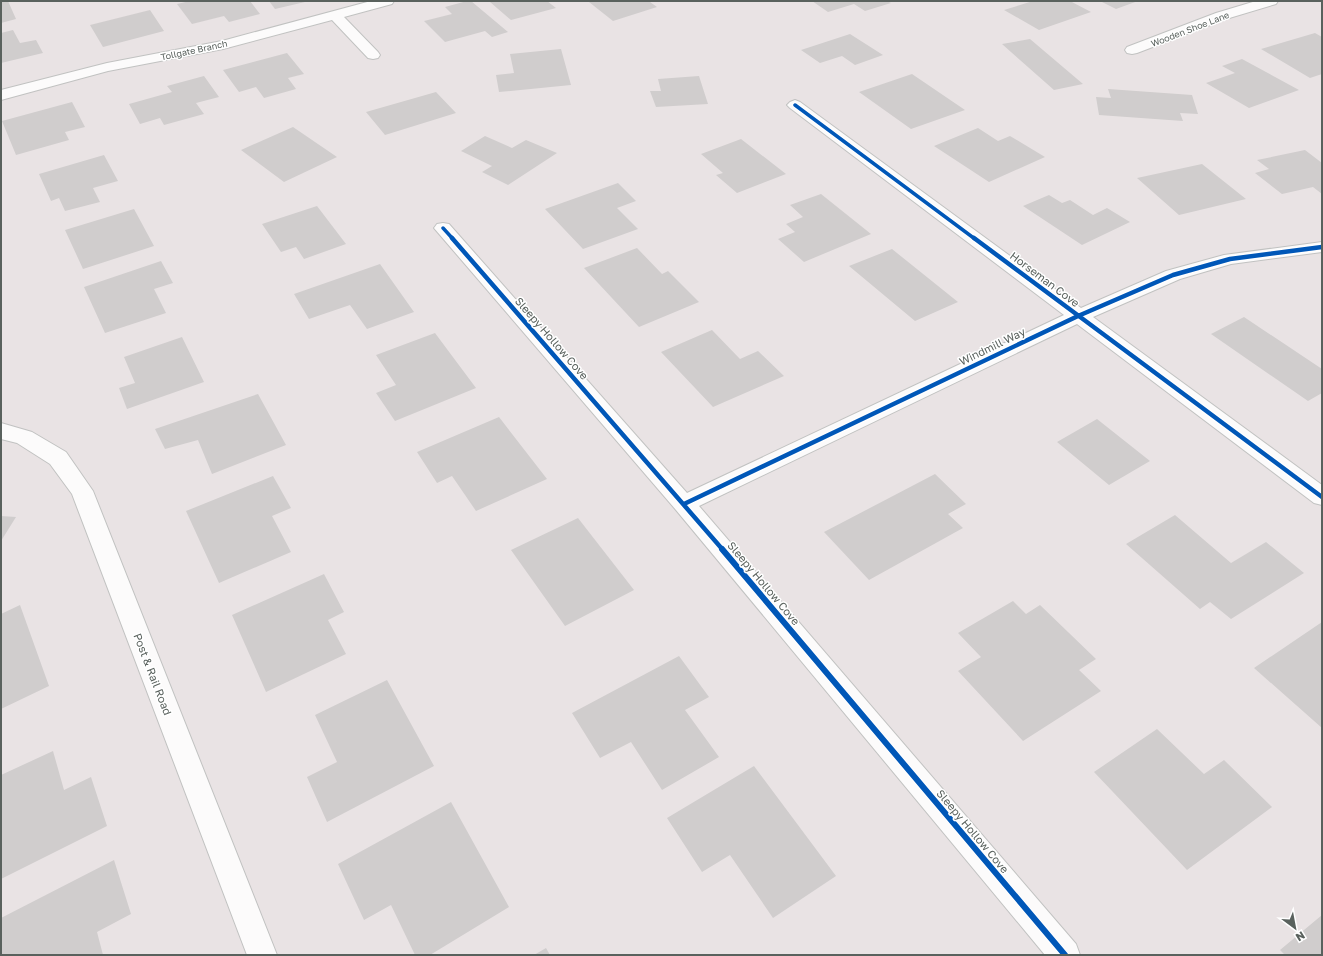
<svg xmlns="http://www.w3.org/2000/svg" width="1323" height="956" viewBox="0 0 1323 956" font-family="'Golos Text',sans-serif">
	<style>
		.building { fill: #d0cdcd }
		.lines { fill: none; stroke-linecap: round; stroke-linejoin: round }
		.minor-casing { stroke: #c1c2c1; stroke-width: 2 }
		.minor { fill: #fcfbfb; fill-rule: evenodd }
		.cycleway-far2-casing { stroke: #fff; stroke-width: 5.5 }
		.cycleway-far1-casing { stroke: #fff; stroke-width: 7 }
		.cycleway-casing { stroke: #fff; stroke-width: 8 }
		.cycleway-far2 { stroke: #0057b8; stroke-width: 3.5 }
		.cycleway-far1 { stroke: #0057b8; stroke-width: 4.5 }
		.cycleway { stroke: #0057b8; stroke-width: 6 }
		.labels { text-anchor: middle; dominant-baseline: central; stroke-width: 3; stroke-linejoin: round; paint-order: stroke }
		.far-street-label { font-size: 9px; fill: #59615d; stroke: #fff }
		.street-label { font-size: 11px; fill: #59615d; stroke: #fff }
	</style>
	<rect width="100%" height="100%" fill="#e9e3e4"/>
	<path class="building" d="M1,1H8L16,19L1,23Z
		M190,1H250L260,14L229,22L224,16L192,24L177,4Z
		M269,1H305V2L275,9Z
		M467,1H471L508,32L492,37L485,31L445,42L424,21L452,14L445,7Z
		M494,1H547L556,8L511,20L490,2Z
		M594,1H653L650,2L657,7L613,21L589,2Z
		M812,1H887L891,3L865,11L854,4L828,12Z
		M1033,1H1070L1091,12L1039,30L1004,10Z
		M1100,1H1138L1116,9Z
		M150,10L164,31L103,47L90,25Z
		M13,30L20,43L36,40L43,53L1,63V33Z
		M1315,33L1322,37V74L1310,78L1261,49Z
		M850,34L883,55L855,65L842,56L820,63L801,50Z
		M1030,39L1083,84L1054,90L1002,44Z
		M561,49L571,85L499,92L496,75L514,73L510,54Z
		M287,53L304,74L288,78L296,89L264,98L256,87L239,92L223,70Z
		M1242,59L1299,90L1249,108L1206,83L1235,73L1222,66Z
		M912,74L965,110L911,129L859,92Z
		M204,76L219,97L196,103L204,114L164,125L160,118L140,124L129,104L172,92L167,86Z
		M699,76L708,104L656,107L650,91H661L658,79Z
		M1108,89L1192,95L1198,114L1180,113L1183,121L1099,115L1096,97L1111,98Z
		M436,92L456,113L385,135L366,112Z
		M72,102L85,127L65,132L69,140L16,155L2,121Z
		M293,127L337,157L284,182L241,150Z
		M978,128L998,141L1010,136L1045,157L989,182L934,146Z
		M485,136L512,148L526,140L557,153L508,185L482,172L492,166L461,151Z
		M741,139L786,174L737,193L716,175L723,173L701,154Z
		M1305,150L1322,163V194L1313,187L1282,194L1255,173L1269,169L1257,160Z
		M104,155L118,181L93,188L100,202L65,211L59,198L51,201L39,174Z
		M1202,164L1246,199L1179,215L1137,178Z
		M618,183L636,201L617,208L638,229L583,249L545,209Z
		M821,194L871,234L804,262L778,239L795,232L786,224L803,217L790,205Z
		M1049,195L1062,203L1070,200L1093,215L1107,208L1130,222L1082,245L1023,206Z
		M317,206L346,244L304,259L296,247L281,252L262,224Z
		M134,209L154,246L83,269L65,230Z
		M637,248L662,274L668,271L699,302L639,327L584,268Z
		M892,249L958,302L915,321L849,266Z
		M161,261L173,283L154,289L166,313L105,333L84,287Z
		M380,264L414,312L367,329L350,305L309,319L294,294Z
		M1244,317L1322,369V393L1308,401L1211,334Z
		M712,330L740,359L758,351L784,376L713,407L661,352Z
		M435,333L476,388L395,421L376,393L396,385L376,355Z
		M182,337L204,382L127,409L119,388L135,383L124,357Z
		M258,394L286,445L212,474L198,440L165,449L155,429Z
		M499,417L547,479L476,511L452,476L437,483L417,452Z
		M1097,419L1150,461L1109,485L1057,442Z
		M935,474L966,504L948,514L963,528L869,580L824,532Z
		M273,476L291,508L272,516L291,552L219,583L186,511Z
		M1175,515L1231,563L1266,542L1304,573L1231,619L1210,602L1200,609L1126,544Z
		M1,516L16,517L1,541Z
		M578,518L634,590L565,626L511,550Z
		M324,574L344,612L328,620L346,654L266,692L232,615Z
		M1013,601L1026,614L1040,605L1096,659L1079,670L1101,691L1023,741L958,671L981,657L958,633Z
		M20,605L49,686L1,709V614Z
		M1322,622V728L1254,668Z
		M679,656L709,697L685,710L719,757L662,790L631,742L600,758L572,713Z
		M387,680L434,766L327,822L307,777L337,762L315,715Z
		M1157,729L1204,774L1224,760L1272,807L1187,870L1094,772Z
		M53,751L64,790L91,777L107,826L1,879V775Z
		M754,766L836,876L773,918L730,855L702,872L667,818Z
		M451,802L509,907L430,955H415L391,905L364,920L338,864Z
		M114,860L131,914L97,932L103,955H1V918Z
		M1322,915V955H1285L1280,950Z
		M546,948L550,955H534Z"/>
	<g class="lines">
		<g class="minor-casing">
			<path id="minor" d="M371,1H394L392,4L344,17L378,52L380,55L378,58L373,59L368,58L332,20L223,49L108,71L1,100V90L107,63L222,41Z
				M1256,1H1278L1276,4L1226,19L1137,53L1132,54L1127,53L1125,50L1127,47L1216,13Z
				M795,100L800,102L1081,308L1166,271L1224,255L1322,242V252L1231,264L1180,279L1093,317L1322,485V505L1314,503L1077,324L699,506L1076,944L1080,955H1045L676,510L434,228L437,224L443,223L449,224L687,493L1064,315L790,108L787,105L790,102Z
				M1,423L32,432L66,452L93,491L277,955H247L72,494L50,464L17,443L1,439Z"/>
		</g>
		<use href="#minor" class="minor"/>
		<g class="cycleway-far2-casing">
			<path id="cycleway-far2" d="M795,105L975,239
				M443,228L453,239"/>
		</g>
		<g class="cycleway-far1-casing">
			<path id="cycleway-far1" d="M452,238L723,550
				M974,238L1322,497
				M684,504L1078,316L1173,275L1230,259L1322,247"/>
		</g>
		<g class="cycleway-casing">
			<path id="cycleway" d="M722,549L1065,955"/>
		</g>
		<use href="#cycleway-far2" class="cycleway-far2"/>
		<use href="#cycleway-far1" class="cycleway-far1"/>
		<use href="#cycleway" class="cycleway"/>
	</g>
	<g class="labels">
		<g class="far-street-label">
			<text transform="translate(1190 29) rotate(-21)">Wooden Shoe Lane</text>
			<text transform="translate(194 50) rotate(-12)">Tollgate Branch</text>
		</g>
		<g class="street-label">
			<text transform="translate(1045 279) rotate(37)">Horseman Cove</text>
			<text transform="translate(552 338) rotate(49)">Sleepy Hollow Cove</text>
			<text transform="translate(992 346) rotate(-26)">Windmill Way</text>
			<text transform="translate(764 583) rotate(50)">Sleepy Hollow Cove</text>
			<text transform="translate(153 674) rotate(69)">Post &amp; Rail Road</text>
			<text transform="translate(973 831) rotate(50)">Sleepy Hollow Cove</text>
		</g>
	</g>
	<rect width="1323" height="956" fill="none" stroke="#59615d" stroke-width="4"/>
	<g transform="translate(1295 928) rotate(148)" stroke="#ffffff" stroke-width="3" paint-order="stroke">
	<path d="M0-3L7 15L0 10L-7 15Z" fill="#59615d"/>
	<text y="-6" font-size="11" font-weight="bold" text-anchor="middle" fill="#59615d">N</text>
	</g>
</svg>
